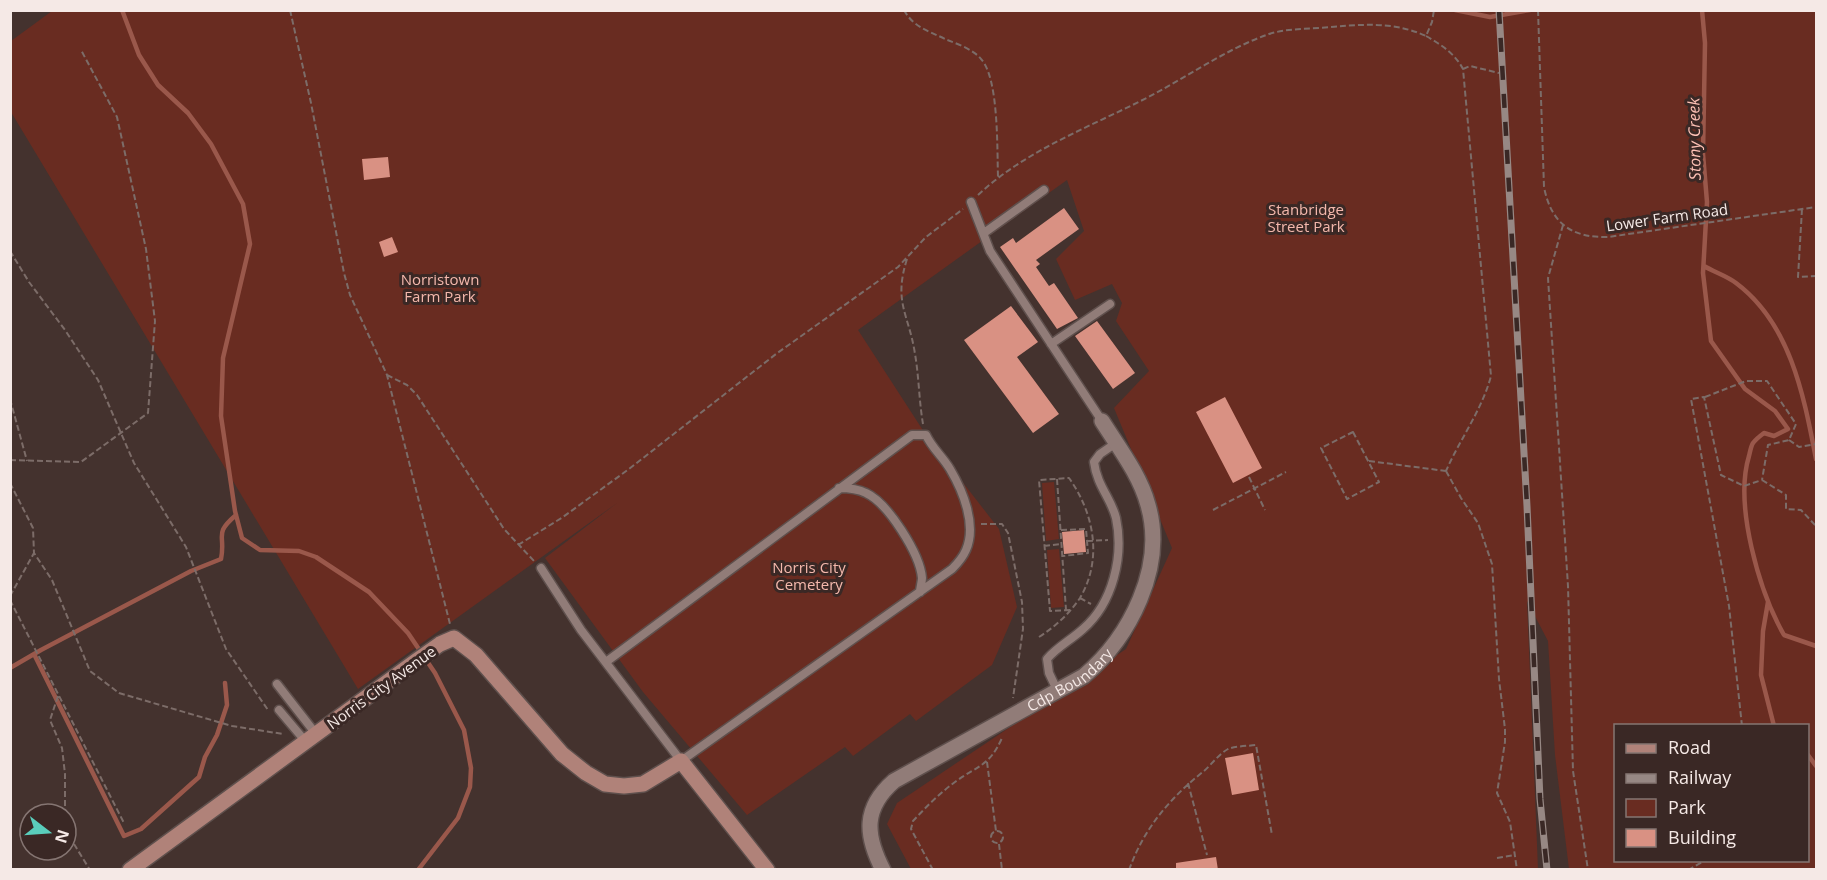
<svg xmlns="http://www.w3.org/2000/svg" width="1827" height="880" viewBox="0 0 1827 880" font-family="'Open Sans',sans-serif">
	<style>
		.green { fill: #692c21; fill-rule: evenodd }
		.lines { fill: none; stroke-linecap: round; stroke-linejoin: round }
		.stream { stroke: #9a584b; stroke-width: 4.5 }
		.building { fill: #d99183 }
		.lane-casing { stroke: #5f504d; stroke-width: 11 }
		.street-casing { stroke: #5f504d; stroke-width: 18 }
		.secondary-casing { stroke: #5f504d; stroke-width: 18 }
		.path { stroke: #7c6c68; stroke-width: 2; stroke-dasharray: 6 3; stroke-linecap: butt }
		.lane { stroke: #917c78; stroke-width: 8 }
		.street { stroke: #917c78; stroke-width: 15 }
		.secondary { stroke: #b08279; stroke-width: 15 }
		.rail-casing { stroke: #978884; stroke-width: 7 }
		.rail { stroke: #3a2825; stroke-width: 4.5; stroke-dasharray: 14; stroke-linecap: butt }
		.labels { text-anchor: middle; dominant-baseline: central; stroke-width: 6; stroke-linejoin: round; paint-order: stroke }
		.park-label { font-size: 15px; fill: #f4b8ac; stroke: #3a2825 }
		.street-label { font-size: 15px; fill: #f5e9e6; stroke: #3a2825 }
		.water-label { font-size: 16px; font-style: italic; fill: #fec1b5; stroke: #3a2825 }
	</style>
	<rect width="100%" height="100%" fill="#44322e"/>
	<path class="green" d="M52,11H1816V869H1569L1555,755L1548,641L1527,601L1538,869H911L887,824L897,803L1126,649L1172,548L1114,408L1149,371L1116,321L1122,303L1112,284L1075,300L1056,259L1084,231L1067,180L858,330L926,435L999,529L1017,607L992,665L916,721L910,714L853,756L845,747L747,815L643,692L545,558L617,503L358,689L11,112V41ZM1616,726H1808V860H1616Z
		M1054,482L1059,539L1046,541L1042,483Z
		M1059,549L1064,607L1051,608L1047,550Z"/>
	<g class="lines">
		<path class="stream" d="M122,10L139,55L158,85L188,113L211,144L243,204L250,244L223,358L221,416L235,511L242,538L260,550L299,551L316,557L369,592L408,633L435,673L464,730L471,768L470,787L458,818L418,870
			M1455,10L1490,17L1530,10
			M1702,10L1705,43L1703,154L1707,202L1703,273L1711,341L1745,389L1775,411L1788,429L1774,436L1764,433C1760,436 1756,439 1753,443C1751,446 1750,452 1749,456C1734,505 1759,591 1784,635L1816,646
			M1704,266C1714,272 1727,276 1736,283C1791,324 1804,397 1816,459
			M1768,602L1763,631L1761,675L1774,726
			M34,654L124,836L141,829L199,777L205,757L217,735L227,705L225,683
			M10,668L41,650L191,571L221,559C226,534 213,535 236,515
			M1808,755L1816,766"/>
	</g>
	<path class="building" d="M388,157L390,177L364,180L362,159Z
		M1064,208L1079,229L1036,260L1040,264L1036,267L1049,286L1054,283L1078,318L1057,329L1000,247L1013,238L1016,243Z
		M392,237L398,252L384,257L379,242Z
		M1011,306L1038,342L1017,357L1059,414L1033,433L964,340Z
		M1097,321L1135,373L1113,389L1075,336Z
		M1225,397L1262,468L1233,483L1196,412Z
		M1084,530L1086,552L1064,554L1062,532Z
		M1253,753L1259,790L1232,795L1225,758Z
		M1216,857L1218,870H1176V863Z"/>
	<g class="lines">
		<g class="lane-casing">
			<path id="lane" d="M971,202L990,251L1102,421
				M984,233L1044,190
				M1051,344L1110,304
				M839,488C848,488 858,489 866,493C888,503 920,554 922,578C922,582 920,588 920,592
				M541,568L581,630L681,761L952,569C957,564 963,557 966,550C977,525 963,491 950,469C943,457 932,448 926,435H912L606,662
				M277,684L316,734
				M1058,692L1049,673L1047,659C1057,647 1071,640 1083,629C1113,603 1124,556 1116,518C1111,498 1097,486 1094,462L1100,454L1116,443
				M279,710L306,742"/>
		</g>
		<g class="street-casing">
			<g id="street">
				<path id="s1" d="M883,870C865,835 863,808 894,781L1084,676C1130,637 1166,567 1148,505C1140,475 1119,448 1102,421"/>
			</g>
		</g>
		<g class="secondary-casing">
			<path id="secondary" d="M130,870L416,661L440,644L454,638L476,655L562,754L586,773L605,784L624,786L643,784L681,761L767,870"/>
		</g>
		<path class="path" d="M290,10L311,103L344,273L350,295L387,375L450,624
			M904,10C913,27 929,31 945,39C957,44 973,49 981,59C999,78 997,150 998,177
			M1538,10L1544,187C1551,223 1571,238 1608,237L1816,207
			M1426,36C1442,45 1455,54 1463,69L1491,376C1482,410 1460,439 1446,471
			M1463,69L1470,66L1499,73
			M978,195C1028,148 1096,125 1156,93C1193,73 1229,48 1269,34C1285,29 1302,29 1319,28C1357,25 1391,20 1426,36L1432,22L1434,10
			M1802,209L1798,277L1816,276
			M1563,225L1548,278L1568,586L1573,771L1588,870
			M10,251L29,282L65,330L98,380L134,463L186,547L226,649L268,710
			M907,259C893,303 909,314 915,354C919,377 919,401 923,424
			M387,375L407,385L417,395L504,529L534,561
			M1705,397L1746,381H1767L1796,424L1789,440L1768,445L1762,480
			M10,399L27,461
			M1353,432L1379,482L1347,499L1321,448Z
			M1789,440L1799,447L1816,444
			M10,460L81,462L148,413L155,321L146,249L117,117L81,50
			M1369,461L1446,471
			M1446,471L1461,498L1478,523L1492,564L1499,679L1505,729V742L1497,793L1510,822L1517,870
			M1249,477L1265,510
			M1057,479L1066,610
			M1762,480L1786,495V509L1801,510L1816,526
			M10,483L33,528L34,553L52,580L90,671L119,693L232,726L283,734
			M1213,510L1286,472
			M981,524H1002L1008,533L1022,602L1023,629L1013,698
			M1061,530L1086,529L1088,553L1063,556
			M1087,541L1108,540
			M518,545L563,517L629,469L776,354L898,267L926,237L963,209
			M1044,546L1062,544
			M10,596L34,553
			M1080,598L1091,604
			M10,600L124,823
			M1039,637C1056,626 1069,614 1080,598C1103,559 1094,513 1069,478L1039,480L1050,611L1072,610
			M58,696L50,720L62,748L65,774V809L74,844L90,870
			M1742,726L1729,606L1691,399L1704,397L1721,475L1744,486L1762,480
			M987,762L996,831
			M1188,783L1207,855
			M991 837a6 6 0 1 1 12 0a6 6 0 1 1-12 0Z
			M999,844L1002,870
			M1497,858L1515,855
			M933,870L911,829L913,821C926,807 940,793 955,782C978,765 989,767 1002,738
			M1129,870C1144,828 1170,798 1204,771C1211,765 1219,754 1228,749C1235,746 1248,746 1256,745L1272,835
			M1688,870L1706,860"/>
		<use href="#lane" class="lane"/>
		<use href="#street" class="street"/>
		<use href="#secondary" class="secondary"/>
		<g class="rail-casing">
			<path id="rail" d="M1499,10L1527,506L1540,799L1547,870"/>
		</g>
		<use href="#rail" class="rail"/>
	</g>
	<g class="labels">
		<g class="park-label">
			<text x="1306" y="209">Stanbridge<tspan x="1306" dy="17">Street Park</tspan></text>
			<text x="440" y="279">Norristown<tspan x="440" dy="17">Farm Park</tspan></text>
			<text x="809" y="567">Norris City<tspan x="809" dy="17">Cemetery</tspan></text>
		</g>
		<g class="street-label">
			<text transform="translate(1667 217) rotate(-8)">Lower Farm Road</text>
			<text stroke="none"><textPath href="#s1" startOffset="302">Cdp Boundary</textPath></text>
			<text transform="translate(381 687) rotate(-36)">Norris City Avenue</text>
		</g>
		<g class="water-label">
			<text transform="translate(1694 139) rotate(-91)">Stony Creek</text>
		</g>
	</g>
	<rect width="1827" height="880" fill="none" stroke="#f5e9e6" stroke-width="24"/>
	<rect x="1614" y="724" width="195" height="138" fill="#3a2825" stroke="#857572" stroke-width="1.5"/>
	<rect x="1626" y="744" width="30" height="9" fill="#b08279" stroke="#857572" stroke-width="1.5"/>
	<text x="1668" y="754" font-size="18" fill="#f5e9e6">Road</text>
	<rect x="1626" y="774" width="30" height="9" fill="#978884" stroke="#857572" stroke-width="1.5"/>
	<text x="1668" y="784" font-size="18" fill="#f5e9e6">Railway</text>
	<rect x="1626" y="799" width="30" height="18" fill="#692c21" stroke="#857572" stroke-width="1.5"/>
	<text x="1668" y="814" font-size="18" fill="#f5e9e6">Park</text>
	<rect x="1626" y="829" width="30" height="18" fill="#d99183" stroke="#857572" stroke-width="1.5"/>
	<text x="1668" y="844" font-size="18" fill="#f5e9e6">Building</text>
	<g transform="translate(48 832) rotate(107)"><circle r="28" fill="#3a2825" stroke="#857572" stroke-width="1.5"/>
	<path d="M0-4.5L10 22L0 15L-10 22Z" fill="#5acebc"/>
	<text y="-9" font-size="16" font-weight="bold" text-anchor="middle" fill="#f5e9e6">N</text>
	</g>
</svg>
